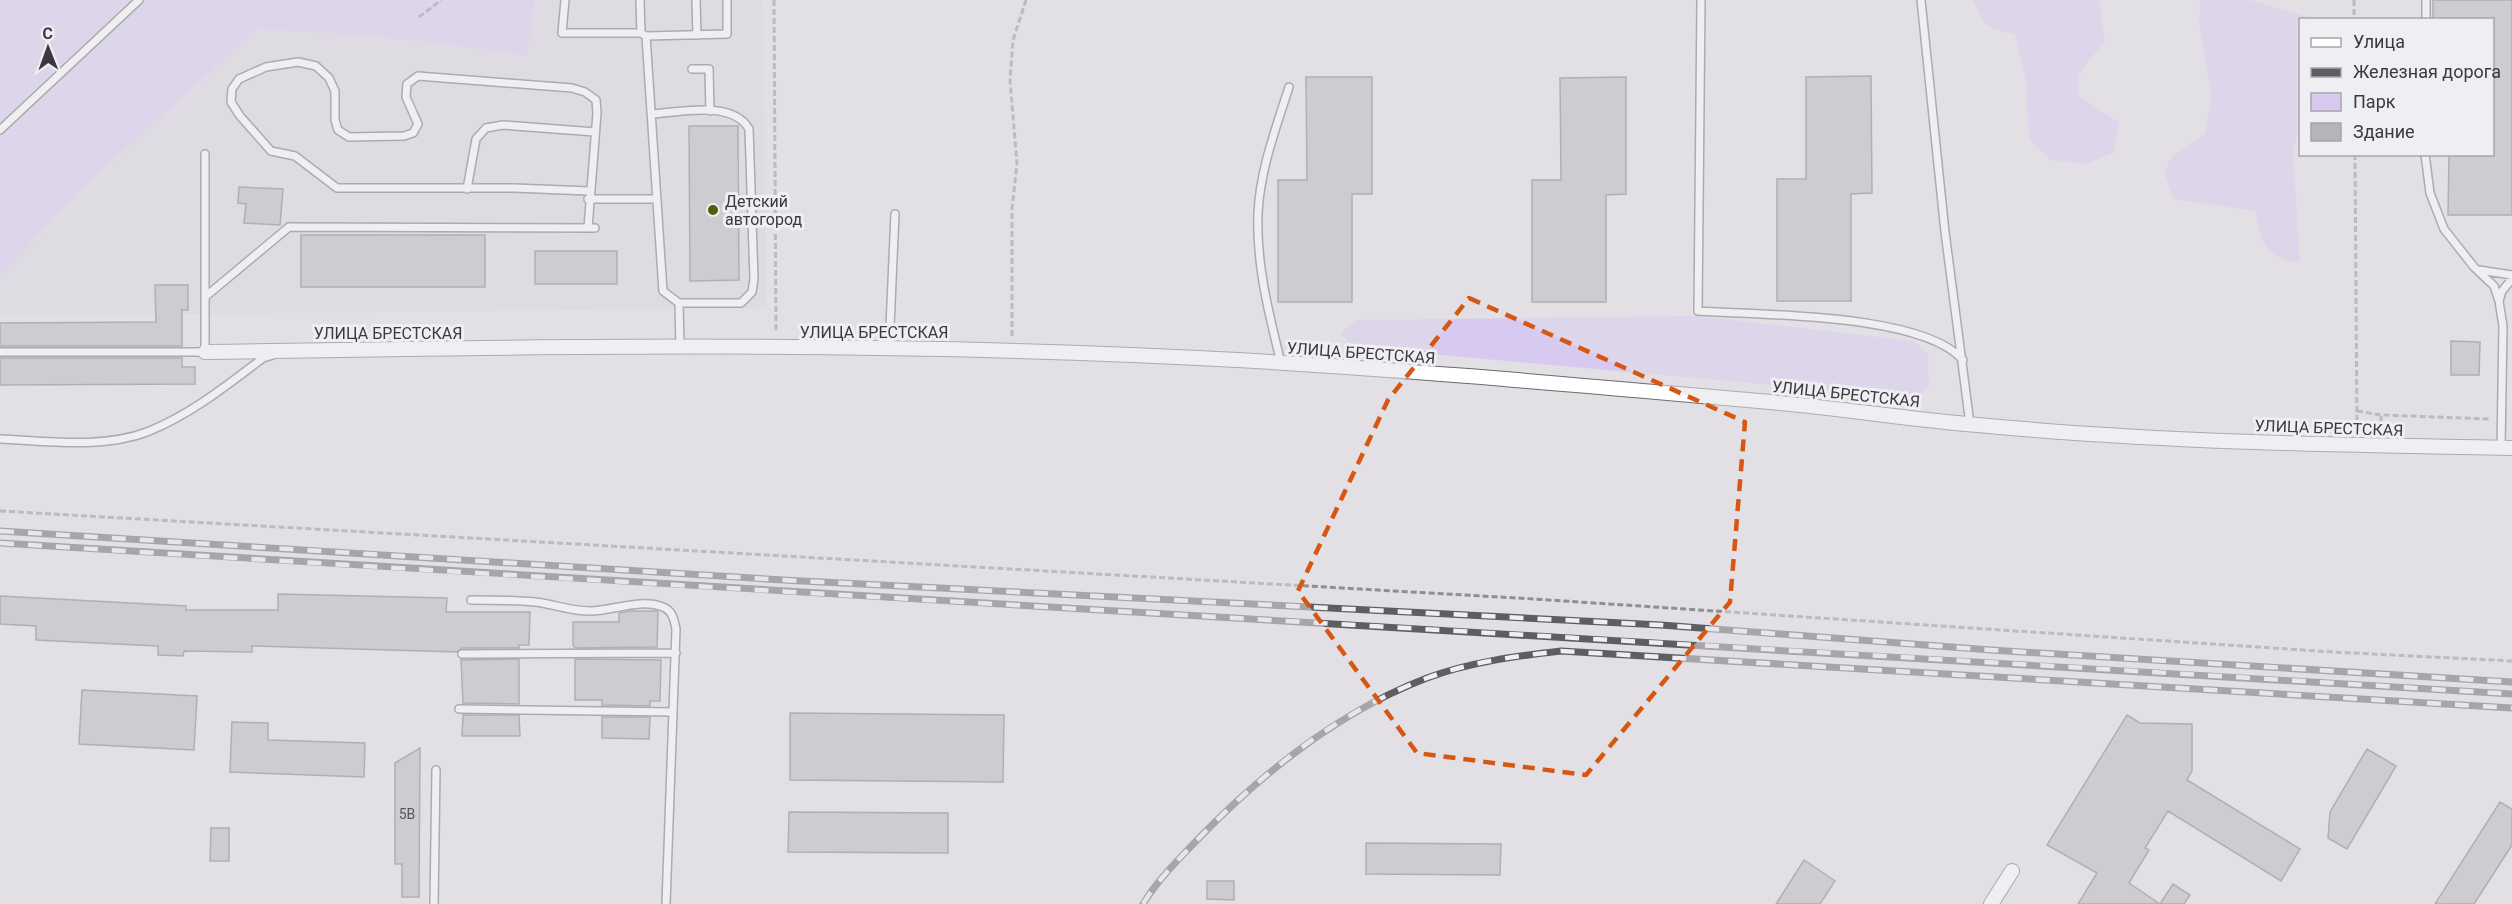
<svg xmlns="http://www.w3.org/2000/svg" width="2512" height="904" viewBox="0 0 2512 904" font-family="Roboto,sans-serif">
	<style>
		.built { fill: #d9d5e1 }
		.green { fill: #d8c9f1 }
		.building { fill: #b6b4b9; stroke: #757378; stroke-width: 1.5 }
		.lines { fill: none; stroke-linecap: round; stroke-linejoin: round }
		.lane-casing { stroke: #6b6a6e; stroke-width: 10 }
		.street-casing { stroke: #6b6a6e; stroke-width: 16 }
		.path { stroke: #8f8e92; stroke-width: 3; stroke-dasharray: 6 3; stroke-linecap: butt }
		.lane { stroke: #fff; stroke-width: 7 }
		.street { stroke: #fff; stroke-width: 14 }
		.rail-casing { stroke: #5e5d60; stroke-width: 7 }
		.rail { stroke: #efeef3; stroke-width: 4.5; stroke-dasharray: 14; stroke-linecap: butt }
		.marked { fill: none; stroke: #d75611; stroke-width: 4.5; stroke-dasharray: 12 8; stroke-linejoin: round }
		.poi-dot { fill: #4c6008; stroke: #efeef3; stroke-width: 2 }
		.labels { text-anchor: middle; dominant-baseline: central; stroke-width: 6; stroke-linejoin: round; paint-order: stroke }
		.number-label { font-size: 14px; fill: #59585b }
		.poi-label { font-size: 16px; fill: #3a3a3c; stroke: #efeef3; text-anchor: start }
		.street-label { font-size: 16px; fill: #3a3a3c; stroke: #efeef3 }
	</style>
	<rect width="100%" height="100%" fill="#e2e0e5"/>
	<path class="built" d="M535,0H763L766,308L0,316V277L78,192L257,28L365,34L450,43L527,56Z"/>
	<path class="green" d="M0,0H535L527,56C437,41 348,33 257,29L78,192L0,277Z
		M1973,0H2099L2105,41L2078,75L2079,96L2120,123L2114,152L2087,164L2051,160L2029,140L2026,81L2015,35L1986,26Z
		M2200,0H2250L2314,19L2300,20V125L2293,151L2300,262C2264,259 2262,242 2255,211L2173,199L2164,172L2172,156L2205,134L2212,96L2199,26Z
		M1698,316L1913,341L1928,353L1929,388L1913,398L1354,347L1340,334L1356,320Z"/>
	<path class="building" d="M2433,0H2512V215H2448L2449,154H2493V20H2433Z
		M1871,76L1872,193L1851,194V301H1777V179H1806V77Z
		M1306,77H1372V194H1352V302H1278V180H1307Z
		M1626,77V194L1606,195V302H1532V180H1561L1560,78Z
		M689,126H738L739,280L690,281Z
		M239,187L283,189L280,225L244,223L246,204L238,203Z
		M301,235H485V287H301Z
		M535,251H617V284H535Z
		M155,285H188V310H182V346H0V323L156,322Z
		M2451,341L2480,342L2479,375H2451Z
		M0,358H182V367H195V384L0,385Z
		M278,594L447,598L446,612H530L529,645H519V648H462L457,652L252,646V652L184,651L183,656L158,655V646L36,640V626L0,624V596L186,606V610H278Z
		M629,611H658L657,647L575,648L573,645V622H619V613Z
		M519,659V704L463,703L461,660Z
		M575,659L661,660L660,701H650V706L602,705V700H575Z
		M82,690L197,696L194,750L79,744Z
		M790,713L1004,715L1003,782L790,780Z
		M463,715H519L520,736H462Z
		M2127,715L2140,723L2192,724V771L2187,780L2300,849L2281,881L2168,811L2145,848L2149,850L2129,883L2160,904L2173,884L2190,895L2184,904H2078L2097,873L2047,845Z
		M602,717H650L649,739L602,738Z
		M232,722L268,723V740L365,743L364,777L230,772Z
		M420,748L419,897H402V864H395V763Z
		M2367,749L2396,766L2347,849L2328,838L2330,812Z
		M2500,802L2512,809V845L2474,904H2435Z
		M789,812L948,813V853L788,852Z
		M211,828H229V861H210Z
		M1366,843L1501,844L1500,875L1366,874Z
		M1804,860L1835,881L1820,904H1776Z
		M1207,881H1234V900L1207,899Z"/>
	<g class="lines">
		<g class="lane-casing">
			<path id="lane" d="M565,0L562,33H641L646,36L727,34V0
				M640,0L641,33
				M696,0L697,35
				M1701,0L1698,311C1759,315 1922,313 1963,360
				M1921,0L1945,232L1970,424
				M2426,20V0
				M646,36L663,291L679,303H741L752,292L754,279L749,129C733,100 680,112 652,114
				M692,69H709L710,111
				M0,130L139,0
				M2425,154L2430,193L2444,229L2474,267L2494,286L2499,301L2503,326L2501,448
				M467,189L476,139L486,128L503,125L595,132
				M588,199H655
				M588,228L597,113L596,100L585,92L572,88L418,76L407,84L406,97L418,124L413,133L404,136L349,137L338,130L335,120V91L329,78L316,66L298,62L266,67L239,79L232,89L231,102L240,116L271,151L295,156L337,188H514L589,191
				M2479,270L2512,275
				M205,297L289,227L595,228
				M2499,301L2502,291L2512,279
				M679,303L680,348
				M889,349L895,214
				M0,352H205V154
				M1281,363C1269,314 1256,265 1258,213C1260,170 1276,128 1289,87
				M0,439C47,441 102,449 147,432C190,415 226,386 263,358L273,355
				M471,600C492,600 514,600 535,602C554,604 570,611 590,611C613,611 639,598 663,607C673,611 674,620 676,629L666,904
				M462,654L676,653
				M459,709L673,712
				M434,904L436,770"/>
		</g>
		<g class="street-casing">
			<path id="street" d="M205,352C549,346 894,341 1238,360C1412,370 1586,386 1759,401C1832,407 1905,419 1978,425C2156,442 2334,445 2512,448
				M1991,904L2012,871"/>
		</g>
		<path class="path" d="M774,0L776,331
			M2354,0V20
			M419,17L441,0
			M2355,154L2357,429
			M1012,336V208L1017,164L1010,80L1013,40L1026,0
			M2357,411L2381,415L2489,419
			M2381,431V415
			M0,511L1534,599L2333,652L2512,661"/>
		<use href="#lane" class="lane"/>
		<use href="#street" class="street"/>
		<g class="rail-casing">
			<path id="rail" d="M0,531L783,580L1661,625L1991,650L2512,682
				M0,543C837,597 1675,642 2512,694
				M1143,904C1159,878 1180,858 1202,835C1266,770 1340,711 1427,678C1470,662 1517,656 1561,651L2512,708"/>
		</g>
		<use href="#rail" class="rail"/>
	</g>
	<path d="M0 0H2512V904H0ZM1469,298L1745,422L1730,602L1586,775L1417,753L1298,591L1388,400Z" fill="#e2e0e5" fill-opacity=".55" fill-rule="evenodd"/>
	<path class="marked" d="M1469,298L1745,422L1730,602L1586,775L1417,753L1298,591L1388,400Z"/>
	<circle class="poi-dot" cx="713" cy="210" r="6"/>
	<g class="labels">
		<g class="number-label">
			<text x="407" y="814">5В</text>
		</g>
		<g class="poi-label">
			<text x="725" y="201">Детский<tspan x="725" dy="18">автогород</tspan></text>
		</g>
		<g class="street-label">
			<text x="874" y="332">УЛИЦА БРЕСТСКАЯ</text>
			<text x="388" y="333">УЛИЦА БРЕСТСКАЯ</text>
			<text transform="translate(1361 353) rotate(4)">УЛИЦА БРЕСТСКАЯ</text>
			<text transform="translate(1846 394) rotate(6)">УЛИЦА БРЕСТСКАЯ</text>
			<text transform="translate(2329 428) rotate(2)">УЛИЦА БРЕСТСКАЯ</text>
		</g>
	</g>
	<rect x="2299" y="18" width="195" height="138" fill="#efeef3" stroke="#a7a6aa" stroke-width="1.5"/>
	<rect x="2311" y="38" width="30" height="9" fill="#ffffff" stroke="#a7a6aa" stroke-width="1.5"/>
	<text x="2353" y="48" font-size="18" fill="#3a3a3c">Улица</text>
	<rect x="2311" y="68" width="30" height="9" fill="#5e5d60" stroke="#a7a6aa" stroke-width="1.5"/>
	<text x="2353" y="78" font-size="18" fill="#3a3a3c">Железная дорога</text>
	<rect x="2311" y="93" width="30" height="18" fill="#d8c9f1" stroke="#a7a6aa" stroke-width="1.5"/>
	<text x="2353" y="108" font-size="18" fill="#3a3a3c">Парк</text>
	<rect x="2311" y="123" width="30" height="18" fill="#b6b4b9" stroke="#a7a6aa" stroke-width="1.5"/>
	<text x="2353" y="138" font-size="18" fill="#3a3a3c">Здание</text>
	<g transform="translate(48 48) rotate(359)" stroke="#efeef3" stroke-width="4.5" paint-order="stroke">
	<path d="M0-4.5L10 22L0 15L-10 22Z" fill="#3a3a3c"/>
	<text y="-9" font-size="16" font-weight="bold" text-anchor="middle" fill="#3a3a3c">С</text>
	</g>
</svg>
